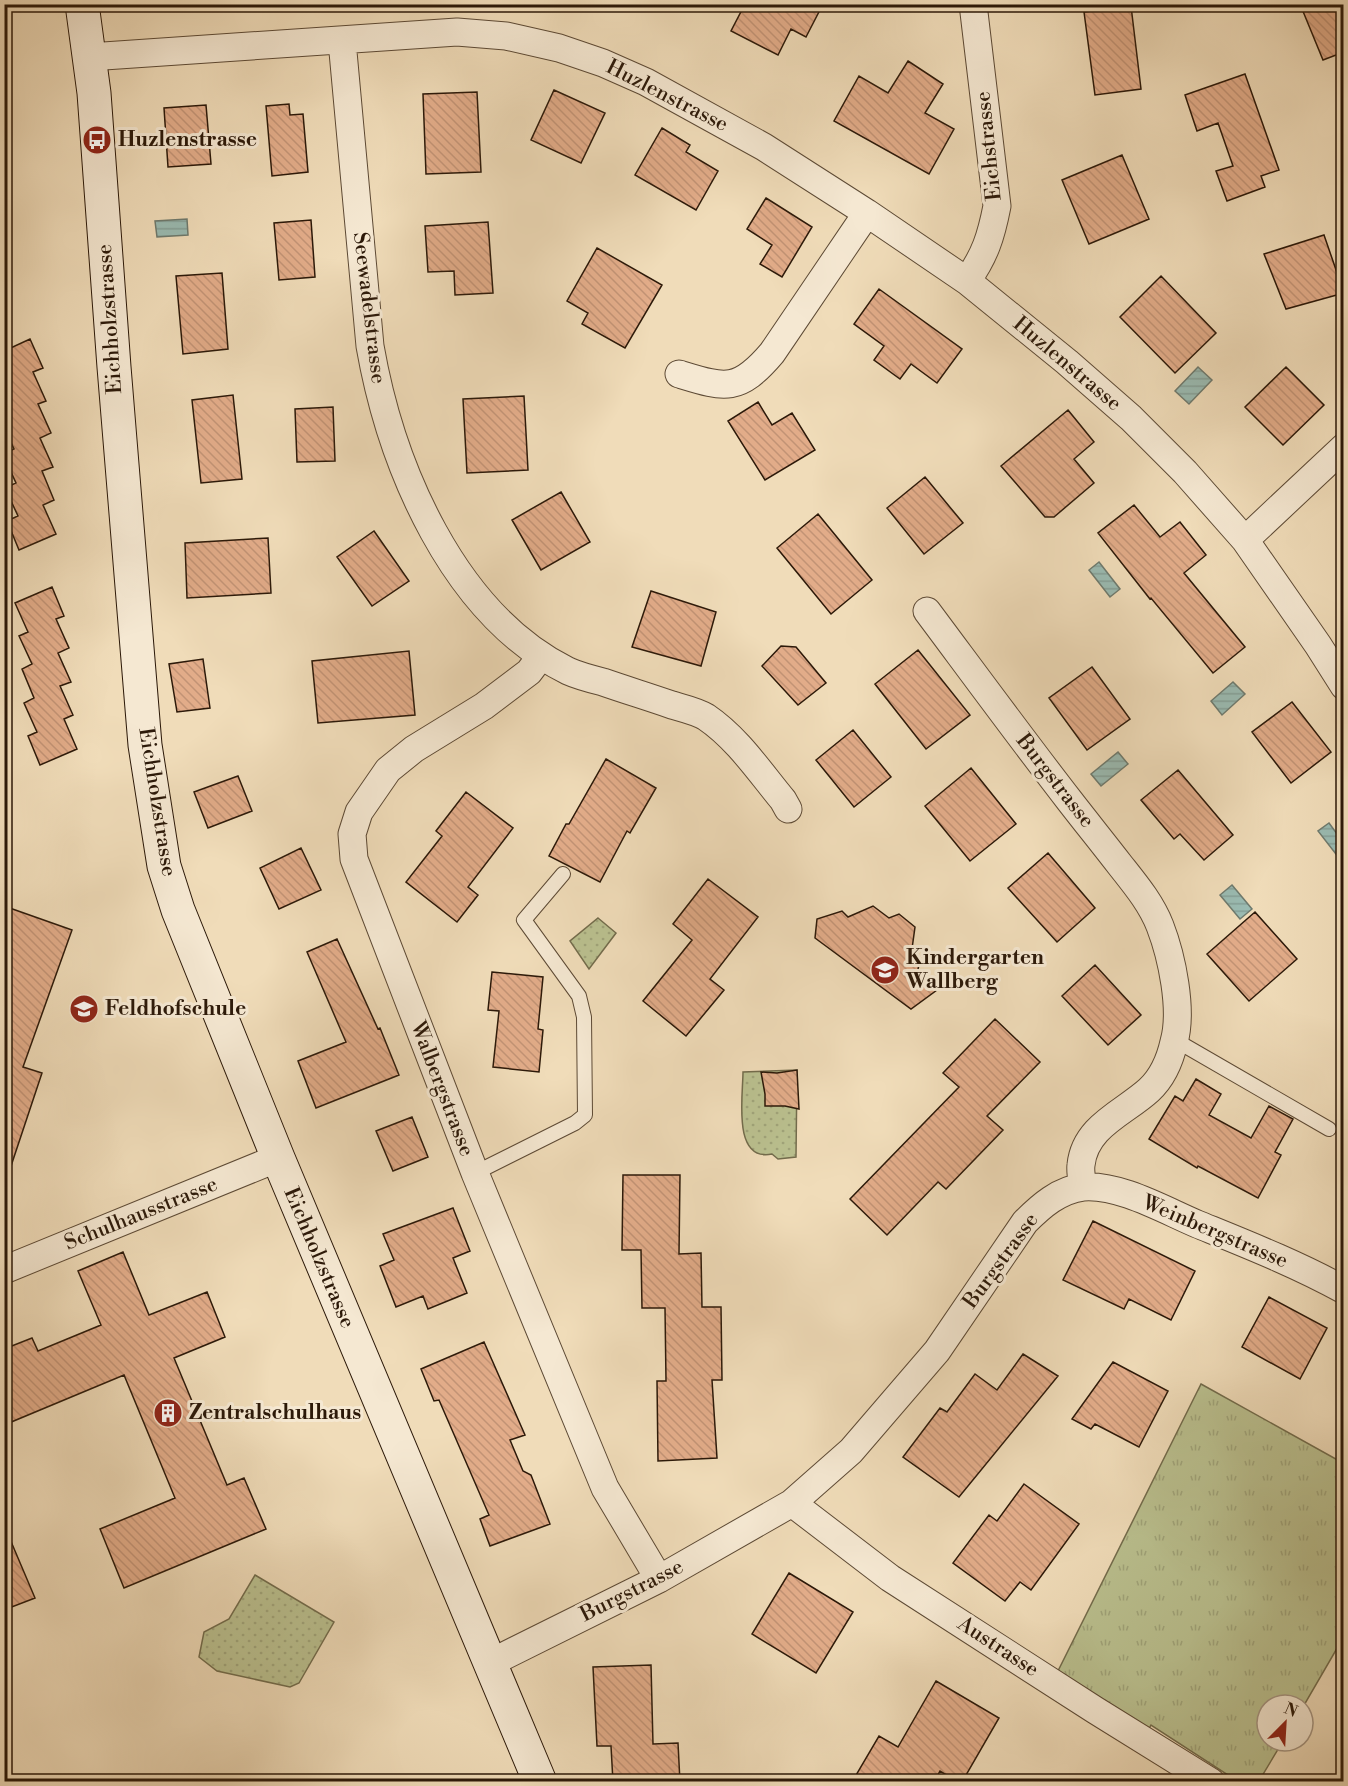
<svg xmlns="http://www.w3.org/2000/svg" width="1348" height="1786" viewBox="0 0 1348 1786" font-family="'Libre Bodoni',serif">
	<style>
		.grass { fill: url(#grass-tufts); stroke: #736c4c; stroke-width: 1.5 }
		.park { fill: url(#park-dots); stroke: #736c4c; stroke-width: 1.5 }
		.water { fill: url(#water-rules); stroke: #6e7a6e; stroke-width: 1.5 }
		.building { fill: url(#building-back-hatch); stroke: #2c1909; stroke-width: 1.5 }
		.lines { fill: none; stroke-linecap: round; stroke-linejoin: round }
		.lane-casing { stroke: #5d4a35; stroke-width: 16 }
		.street-casing { stroke: #5d4a35; stroke-width: 29 }
		.secondary-casing { stroke: #2c1909; stroke-width: 35 }
		.lane { stroke: #f5e8d2; stroke-width: 14 }
		.street { stroke: #f5e8d2; stroke-width: 27 }
		.secondary { stroke: #f5e8d2; stroke-width: 33 }
		.labels { text-anchor: middle; dominant-baseline: central; stroke-width: 6; stroke-linejoin: round; paint-order: stroke }
		.street-label { font-size: 21px; fill: #2c1909; stroke: #f5e8d2 }
		.poi-label { font-size: 21px; font-weight: bold; fill: #2c1909; stroke: #f5e8d2; text-anchor: start }
	</style>
	<defs>
		<pattern id="grass-tufts" width="24" height="20" patternUnits="userSpaceOnUse" patternTransform="scale(1.5)"><rect width="24" height="20" fill="#bac08f"/><path d="M3 7l-1-3M5 7V3M7 7l1-3M15 17l-1-3M17 17v-4M19 17l1-3" fill="none" stroke="#a0a47a"/></pattern>
		<pattern id="park-dots" width="8" height="8" patternUnits="userSpaceOnUse" patternTransform="scale(1.5)"><rect width="8" height="8" fill="#bac08f"/><path d="M2 2h.1M6 6h.1" fill="none" stroke="#a0a47a" stroke-width="1.8" stroke-linecap="round"/></pattern>
		<pattern id="water-rules" width="6" height="5" patternUnits="userSpaceOnUse" patternTransform="scale(1.5)"><rect width="6" height="5" fill="#9abbb2"/><path d="M0 2.5h6" fill="none" stroke="#85a098"/></pattern>
		<pattern id="building-back-hatch" width="6" height="6" patternUnits="userSpaceOnUse" patternTransform="scale(1.5)"><rect width="6" height="6" fill="#e2ac89"/><path d="M-1 5l2 2M0 0l6 6M5-1l2 2" fill="none" stroke="#c29375"/></pattern>
	</defs>
	<rect width="100%" height="100%" fill="#f0dcb9"/>
	<filter id="stains"><feTurbulence type="fractalNoise" baseFrequency=".00333" numOctaves="4"/><feColorMatrix values="0 0 0 0 .2 0 0 0 0 .09 0 0 0 0 .02 0 0 0 .5 -.17"/></filter>
	<radialGradient id="worn" r=".72"><stop offset=".6" stop-color="#630" stop-opacity="0"/><stop offset="1" stop-color="#630" stop-opacity=".3"/></radialGradient>
	<path class="grass" d="M1201,1384L1343,1463V1638L1303,1707V1705H1267V1741H1283L1259,1781H1224L1228,1775L1151,1725L1143,1740L1052,1683Z"/>
	<path class="park" d="M598,918L616,933L589,969L570,941Z
		M797,1070L796,1157L778,1159L772,1154C732,1162 743,1096 743,1072Z
		M255,1575L334,1622L299,1683L290,1687L217,1671L199,1657L204,1632L229,1619Z"/>
	<path class="water" d="M187,219L188,235L157,237L155,221Z
		M1198,367L1212,380L1189,404L1175,391Z
		M1099,562L1120,589L1110,597L1089,570Z
		M1233,682L1245,694L1222,715L1211,701Z
		M1118,752L1128,764L1101,786L1091,774Z
		M1329,823L1343,842V855L1339,858L1318,831Z
		M1232,885L1252,909L1240,919L1220,895Z"/>
	<path class="building" d="M745,4H823L806,37L791,29L778,55L731,31Z
		M1300,4H1344V52L1323,60Z
		M1131,6L1141,89L1095,95L1084,12Z
		M908,61L943,84L925,113L954,129L929,174L834,121L859,76L888,93Z
		M1245,74L1279,170L1261,176L1265,187L1227,201L1216,171L1233,166L1218,123L1197,131L1185,95Z
		M554,90L605,113L581,163L531,140Z
		M477,92L481,172L426,174L423,94Z
		M289,104L290,115L303,114L308,172L272,176L266,106Z
		M206,105L211,164L168,167L164,108Z
		M662,128L690,145L686,152L718,171L696,210L635,175Z
		M1122,155L1149,219L1089,244L1062,180Z
		M766,198L812,227L782,277L760,264L772,245L747,229Z
		M311,220L315,277L279,280L274,223Z
		M488,222L493,293L455,295L454,271L428,272L425,226Z
		M1324,235L1344,293L1286,309L1264,254Z
		M597,248L662,285L625,348L582,324L588,313L567,301Z
		M222,273L228,349L183,354L176,276Z
		M1161,276L1216,333L1175,373L1120,317Z
		M879,289L962,349L937,383L911,364L900,379L874,360L884,346L854,324Z
		M30,339L43,368L33,372L46,401L38,404L51,433L40,438L53,467L42,471L54,500L43,505L56,534L19,550L7,521L18,516L5,488L16,483L4,457V454L14,449L4,428V351Z
		M1286,367L1324,405L1283,445L1245,407Z
		M233,395L242,479L201,483L192,400Z
		M524,396L528,470L467,473L463,399Z
		M758,402L772,425L792,413L815,450L765,480L728,421Z
		M333,407L335,461L297,462L295,409Z
		M1068,410L1094,442L1074,459L1094,483L1054,517H1045L1001,466Z
		M925,477L963,523L924,554L887,508Z
		M561,492L590,542L541,570L512,520Z
		M1134,505L1160,537L1180,522L1206,555L1184,573L1245,647L1213,673L1151,598L1150,599L1098,533Z
		M818,514L872,580L831,614L777,548Z
		M374,531L409,581L372,606L337,557Z
		M268,538L271,593L187,598L185,543Z
		M52,587L64,616L56,619L69,648L58,653L71,682L60,686L73,715L64,719L77,749L40,765L28,736L37,732L24,703L34,698L22,669L32,664L19,636L28,632L15,603Z
		M651,591L716,612L701,666L632,647Z
		M781,646L796,647L826,683L798,705L762,666Z
		M918,650L970,715L926,749L875,684Z
		M409,651L415,715L318,723L312,661Z
		M203,659L210,708L177,712L169,664Z
		M1092,667L1130,719L1087,750L1049,698Z
		M1292,702L1331,752L1291,783L1252,732Z
		M853,730L891,777L854,807L816,760Z
		M606,759L656,788L630,833L627,831L600,882L549,856L566,824H569Z
		M971,768L1016,824L970,861L925,806Z
		M1178,770L1233,835L1204,860L1180,834L1174,839L1141,800Z
		M238,776L252,811L208,828L194,792Z
		M466,792L513,828L468,887L478,895L457,922L406,882L442,836L436,831Z
		M301,848L321,890L279,909L260,868Z
		M1048,853L1095,908L1057,942L1008,888Z
		M708,879L758,917L710,979L724,990L686,1036L643,1001L692,940L673,924Z
		M4,906L72,930L23,1067L42,1073L8,1175L4,1174Z
		M873,906L889,918L899,914L915,927L911,956L920,960L917,974L937,990L911,1009L815,938L817,919L842,911L848,917Z
		M1255,912L1297,959L1249,1001L1207,954Z
		M337,939L378,1029L380,1028L399,1075L316,1108L298,1061L346,1042L307,952Z
		M1095,965L1141,1015L1108,1045L1062,996Z
		M492,972L543,977L538,1029L543,1030L539,1072L493,1067L499,1011L488,1010Z
		M995,1019L1040,1062L987,1116L1003,1130L946,1189L938,1182L887,1235L850,1199L959,1087L943,1073Z
		M797,1070L799,1109L785,1106H765V1094L761,1072L777,1073Z
		M1196,1079L1221,1094L1209,1115L1251,1138L1269,1106L1293,1119L1275,1152L1281,1155L1258,1198L1198,1166L1197,1168L1149,1139L1175,1096L1183,1101Z
		M412,1117L428,1157L393,1171L376,1131Z
		M623,1175H680L679,1254L701,1253L702,1307H721L722,1380H712L717,1458L658,1461L657,1381H666L665,1308H642L641,1250H622Z
		M453,1208L470,1251L453,1258L467,1293L428,1309L423,1296L396,1307L380,1266L394,1260L383,1234Z
		M1093,1221L1195,1271L1171,1320L1129,1299L1124,1309L1063,1280Z
		M123,1252L149,1315L207,1292L225,1337L174,1358L227,1485L244,1478L266,1529L124,1588L100,1529L175,1498L124,1375L4,1425V1349L32,1338L38,1351L101,1325L78,1271Z
		M1269,1297L1327,1328L1300,1379L1242,1347Z
		M484,1342L525,1435L510,1440L523,1471L531,1475L550,1524L490,1546L480,1519L489,1515L439,1400L434,1401L421,1369Z
		M1023,1354L1058,1376L959,1497L903,1457L940,1408L947,1412L975,1374L997,1390Z
		M1113,1362L1168,1391L1139,1447L1095,1424L1091,1429L1072,1419Z
		M1024,1484L1079,1524L1031,1590L1020,1582L1005,1601L953,1563L989,1515L997,1521Z
		M4,1525L35,1598L4,1610Z
		M789,1573L853,1612L816,1673L752,1634Z
		M651,1665L653,1744L678,1743L680,1782H613L611,1746H597L593,1667Z
		M936,1681L999,1718L962,1782H958L940,1771L934,1782H852L879,1736L898,1747Z"/>
	<g class="lines">
		<g class="lane-casing">
			<path id="lane" d="M1175,1040L1329,1129
				M475,1173L575,1123L585,1115L584,1017L579,996L524,920L563,874"/>
		</g>
		<g class="street-casing">
			<path id="street" d="M342,41L370,346C391,466 453,614 568,671C579,676 591,679 603,682C626,690 649,697 672,705C682,708 696,711 706,717C737,738 759,771 783,800L788,809
				M89,57L457,32L506,36L559,48L603,63L646,82L764,147L867,213L967,281L1067,362L1131,418L1185,472L1245,540L1318,645L1344,686
				M967,281C985,255 991,237 997,206L973,4
				M679,374C725,388 738,393 772,353L867,213
				M1245,540L1344,447
				M927,611C974,674 1021,738 1069,800C1086,822 1103,843 1120,865C1135,884 1151,903 1160,926C1172,957 1183,1010 1174,1042C1170,1060 1163,1077 1149,1090C1124,1113 1085,1126 1081,1165C1080,1172 1082,1180 1083,1187
				M541,656L529,672L484,706L414,749L388,770L359,812L352,834L354,859L475,1173L605,1488L659,1579
				M4,1270L278,1158
				M792,1503L890,1578L1095,1710L1211,1782
				M490,1663L659,1579L792,1503L851,1451L937,1351L1025,1222C1041,1206 1059,1190 1083,1187C1119,1184 1164,1210 1197,1224C1246,1244 1297,1264 1344,1290"/>
		</g>
		<g class="secondary-casing">
			<path id="secondary" d="M82,4L94,93L114,367L145,745L164,866L178,910L278,1158L540,1782"/>
		</g>
		<use href="#lane" class="lane"/>
		<use href="#street" class="street"/>
		<use href="#secondary" class="secondary"/>
	</g>
	<defs>
		<g id="bus-disc" transform="scale(1.5)"><circle r="9.5" fill="#8f2418" stroke="#f5e8d2"/><path d="M-5-6H5V4H4V6H2V4H-2V6H-4V4H-5ZM-3.5-4V0h7V-4ZM-3.5 1.2v1.5H-2V1.2ZM2 1.2v1.5H3.5V1.2Z" fill="#fff"/></g>
		<g id="school-disc" transform="scale(1.5)"><circle r="9.5" fill="#8f2418" stroke="#f5e8d2"/><path d="M0-5L7-2L0 1L-7-2ZM-4 1L0 2.5L4 1V4Q0 6-4 4Z" fill="#fff"/></g>
		<g id="building-disc" transform="scale(1.5)"><circle r="9.5" fill="#8f2418" stroke="#f5e8d2"/><path d="M-4-6H4V6H1V3H-1V6H-4ZM-2.5-4.3h1.7v1.8h-1.7ZM.8-4.3h1.7v1.8H.8ZM-2.5-1h1.7V.8h-1.7ZM.8-1h1.7V.8H.8Z" fill="#fff"/></g>
	</defs>
	<g fill-rule="evenodd">
		<use href="#bus-disc" x="97" y="140"/>
		<use href="#school-disc" x="885" y="970"/>
		<use href="#school-disc" x="84" y="1009"/>
		<use href="#building-disc" x="168" y="1413"/>
	</g>
	<g class="labels">
		<g class="street-label">
			<text transform="translate(667 96) rotate(27)">Huzlenstrasse</text>
			<text transform="translate(989 146) rotate(-96)">Eichstrasse</text>
			<text transform="translate(369 308) rotate(83)">Seewadelstrasse</text>
			<text transform="translate(110 319) rotate(-94)">Eichholzstrasse</text>
			<text transform="translate(1067 364) rotate(40)">Huzlenstrasse</text>
			<text transform="translate(1055 781) rotate(52)">Burgstrasse</text>
			<text transform="translate(157 802) rotate(81)">Eichholzstrasse</text>
			<text transform="translate(442 1089) rotate(69)">Walbergstrasse</text>
			<text transform="translate(141 1214) rotate(-22)">Schulhausstrasse</text>
			<text transform="translate(1215 1232) rotate(23)">Weinbergstrasse</text>
			<text transform="translate(319 1258) rotate(67)">Eichholzstrasse</text>
			<text transform="translate(1001 1261) rotate(-54)">Burgstrasse</text>
			<text transform="translate(632 1591) rotate(-27)">Burgstrasse</text>
			<text transform="translate(998 1647) rotate(33)">Austrasse</text>
		</g>
		<g class="poi-label">
			<text x="118" y="140">Huzlenstrasse</text>
			<text x="906" y="958">Kindergarten<tspan x="906" dy="24">Wallberg</tspan></text>
			<text x="105" y="1009">Feldhofschule</text>
			<text x="189" y="1413">Zentralschulhaus</text>
		</g>
	</g>
	<rect width="1348" height="1786" fill="none" stroke="#f0dcb9" stroke-width="24"/>
	<rect x="6" y="6" width="1336" height="1774" fill="none" stroke="#2c1909" stroke-width="3"/>
	<rect x="12" y="12" width="1324" height="1762" fill="none" stroke="#2c1909" stroke-width="1.5"/>
	<g transform="translate(1285 1723) rotate(24)"><circle r="28" fill="#f5e8d2" stroke="#a59582" stroke-width="1.5"/>
	<path d="M0-4.5L10 22L0 15L-10 22Z" fill="#8f2418"/>
	<text y="-9" font-size="16" font-weight="bold" text-anchor="middle" fill="#2c1909">N</text>
	</g>
	<rect width="100%" height="100%" filter="url(#stains)"/>
	<rect width="100%" height="100%" fill="url(#worn)"/>
</svg>
